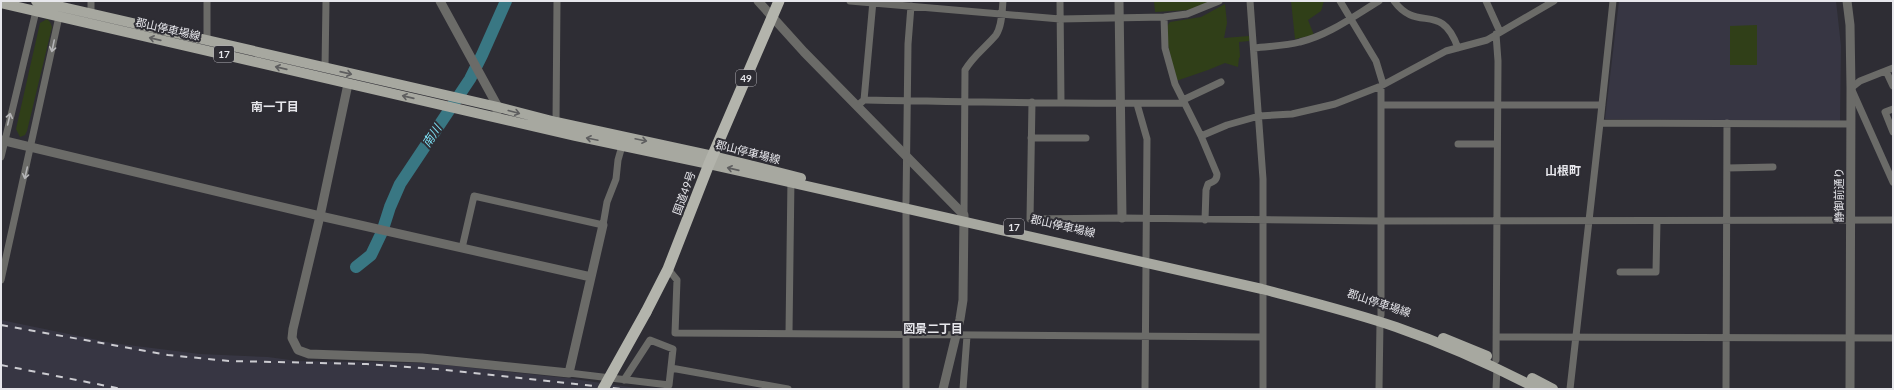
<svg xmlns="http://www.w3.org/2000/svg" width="1894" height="390" viewBox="0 0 1894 390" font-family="Lato,'Noto Sans JP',sans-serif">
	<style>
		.built { fill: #373643 }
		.green { fill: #303f18 }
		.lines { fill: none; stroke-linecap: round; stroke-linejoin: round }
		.river { stroke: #397783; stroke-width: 12 }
		.minor { stroke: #6b6b68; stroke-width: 7 }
		.tertiary { stroke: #6b6b68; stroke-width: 9 }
		.primary { stroke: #a7a8a0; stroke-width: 10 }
		.trunk { stroke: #b3b4ac; stroke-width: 11 }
		.rail { stroke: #cbcbd0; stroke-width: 2; stroke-dasharray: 7 7; stroke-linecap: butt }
		.trunk-bridge { stroke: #b3b4ac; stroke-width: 11 }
		.oneway { stroke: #5e5e5f }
		.oneway2 { stroke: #b5b5b7 }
		.labels { text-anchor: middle; stroke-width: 4; stroke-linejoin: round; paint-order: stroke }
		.shield { fill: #2e2d34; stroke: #b0afb5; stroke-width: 1 }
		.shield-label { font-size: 10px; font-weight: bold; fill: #e7e7ec }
		.street-label { font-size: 11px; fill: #e7e7ec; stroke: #2e2d34 }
		.neighbourhood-label { font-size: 12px; font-weight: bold; fill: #e7e7ec; stroke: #2e2d34 }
		.water-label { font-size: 12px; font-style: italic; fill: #7ddef2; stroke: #2e2d34 }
	</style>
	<rect width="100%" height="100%" fill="#2e2d34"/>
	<path class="built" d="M 1619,1 L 1836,1 L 1841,46 L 1840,121 L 1605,119 Z
		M 1,320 L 112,343 L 200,354 L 268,357 L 297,361 L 427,363 L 567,378 L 643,389 L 1,389 Z"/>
	<path class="green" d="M 1154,1 L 1213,1 L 1188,10 L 1155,12 Z
		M 1291,1 L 1324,1 L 1321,11 L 1308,20 L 1314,35 L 1295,39 Z
		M 1225,4 L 1227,23 L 1224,38 L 1249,36 L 1249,41 L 1239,42 L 1240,57 L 1239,58 L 1238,67 L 1225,63 L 1208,70 L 1176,81 L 1167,40 L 1167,26 L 1170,22 L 1201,17 Z
		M 47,19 L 50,22 L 52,27 L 27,131 L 25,135 L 20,137 L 16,129 L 40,23 Z
		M 1757,25 L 1757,65 L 1730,65 L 1730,26 Z"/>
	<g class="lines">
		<path class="river" d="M 356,267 L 371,255 L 382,232 L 390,207 L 400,184 L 470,79 L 482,55 L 506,1"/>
		<path class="minor" d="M 207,1 L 207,40
			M 850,1 L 1060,19 L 1164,17 L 1187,14 L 1219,1
			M 1060,1 L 1061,102
			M 1250,1 L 1263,179 L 1263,389
			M 1340,1 L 1376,61 L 1383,84
			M 1394,1 C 1418,34 1441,0 1458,48
			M 1486,1 L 1500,32
			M 91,15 L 91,1
			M 1164,17 L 1165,48 L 1175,84 L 1201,136 L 1217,174 C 1217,181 1213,182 1208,184 L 1206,190 L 1205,220
			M 1254,48 C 1269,46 1286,46 1300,42 C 1329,35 1354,16 1379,1
			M 325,68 L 326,1
			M 1893,68 L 1860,81 L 1851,88 L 1893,182
			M 1886,71 L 1893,86
			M 1381,86 L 1381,315
			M 864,100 L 873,1
			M 1183,100 L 1221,82
			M 1032,102 L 1030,219 L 1122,218 L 1380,221 L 1893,220
			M 1137,104 L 1147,139 L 1146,257
			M 1382,105 L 1602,105
			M 857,106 L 864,100 C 971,102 1077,104 1184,103
			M 1893,109 L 1885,112 L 1893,132
			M 556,122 L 557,1
			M 1600,123 L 1613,1
			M 1201,136 L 1227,125 L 1259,116 L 1292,114 L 1335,104 L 1381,86 L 1446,51 L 1487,40 L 1554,1
			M 1031,138 L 1086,138
			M 1458,144 L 1497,144
			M 1,157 L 37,7
			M 1727,168 L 1773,167
			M 906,202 L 908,44 L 911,6
			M 964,215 L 965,70 C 973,56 986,47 996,35 C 1002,26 1002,12 1003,1
			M 462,248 L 474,196 L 603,225 L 607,202 L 616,179 L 618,160 L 622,146
			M 668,269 L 677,280 L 675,333 L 1263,337
			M 1620,272 L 1656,272 L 1657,221
			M 1,280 L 60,12
			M 789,333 L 791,178
			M 1497,337 L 1893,338
			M 1496,360 L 1498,61 L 1496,34
			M 671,368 L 788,389
			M 569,373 L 669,385 L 673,349 L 650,340 L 624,380
			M 906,389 L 906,209
			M 963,389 L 967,336
			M 1145,389 L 1146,264
			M 1379,389 L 1380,322
			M 1496,389 L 1497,368
			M 1570,389 L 1600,123 L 1851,124
			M 1726,389 L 1727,123"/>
		<path class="tertiary" d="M 440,1 L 498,107 L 496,117
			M 758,1 L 804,52 L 964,215 L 963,300 L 960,319 L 943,389
			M 1119,1 L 1122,218
			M 1847,1 L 1850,25 L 1851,88 L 1850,389
			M 348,84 L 320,216 L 293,329 L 292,338 L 298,350 L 309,354 L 422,358 L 569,373 L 603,225
			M 1,140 L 320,216 L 591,277"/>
		<path class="primary" d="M 36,1 L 498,107 L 556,122 L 713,156 L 801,178
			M 1,3 L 575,136 L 709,164 L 1262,289 C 1307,301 1352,312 1396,327 C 1445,344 1492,365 1538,389
			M 1443,338 L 1487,356
			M 1532,378 L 1553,389"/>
		<path class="trunk" d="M 646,312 L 668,269 L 709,164 L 779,1"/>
		<path class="rail" d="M 1,325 L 168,355 L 229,361 L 367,364 L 437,369 L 621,389
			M 1,365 L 122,389"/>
		<path class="trunk-bridge" d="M 603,389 L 646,312"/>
	</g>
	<defs><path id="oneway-shaft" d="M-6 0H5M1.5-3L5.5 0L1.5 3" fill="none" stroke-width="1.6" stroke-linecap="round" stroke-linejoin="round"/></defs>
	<g class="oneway">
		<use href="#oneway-shaft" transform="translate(155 39) rotate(-167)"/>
		<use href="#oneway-shaft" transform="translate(281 68) rotate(-167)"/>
		<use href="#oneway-shaft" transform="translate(346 73) rotate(13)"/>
		<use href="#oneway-shaft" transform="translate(408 97) rotate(-167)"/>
		<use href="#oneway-shaft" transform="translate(514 112) rotate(15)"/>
		<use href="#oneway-shaft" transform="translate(592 139) rotate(-168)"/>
		<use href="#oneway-shaft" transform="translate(641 140) rotate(12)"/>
		<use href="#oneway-shaft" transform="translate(733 169) rotate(-167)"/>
	</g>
	<g class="oneway2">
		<use href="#oneway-shaft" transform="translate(53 46) rotate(102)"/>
		<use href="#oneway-shaft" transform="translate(9 119) rotate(-77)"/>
		<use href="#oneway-shaft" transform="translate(26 173) rotate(103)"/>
	</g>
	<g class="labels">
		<g class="shield">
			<rect x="214" y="46" width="20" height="16" rx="3"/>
			<rect x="736" y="70" width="20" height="16" rx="3"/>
			<rect x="1004" y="219" width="20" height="16" rx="3"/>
		</g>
		<g class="shield-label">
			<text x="224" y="58">17</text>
			<text x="746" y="82">49</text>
			<text x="1014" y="231">17</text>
		</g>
		<g class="street-label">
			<text transform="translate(168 29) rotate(13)" y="4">郡山停車場線</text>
			<text transform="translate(748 152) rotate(14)" y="4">郡山停車場線</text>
			<text transform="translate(684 193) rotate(-70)" y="4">国道49号</text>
			<text transform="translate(1839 195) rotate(-90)" y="4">静御前通り</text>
			<text transform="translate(1063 226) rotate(13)" y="4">郡山停車場線</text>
			<text transform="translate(1379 303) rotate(18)" y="4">郡山停車場線</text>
		</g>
		<g class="neighbourhood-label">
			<text x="275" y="111">南一丁目</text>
			<text x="1563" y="175">山根町</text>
			<text x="933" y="333">図景二丁目</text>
		</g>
		<g class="water-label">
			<text transform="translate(432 136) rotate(-57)" y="4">南川</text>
		</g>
	</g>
	<rect width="1894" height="390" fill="none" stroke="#e7e7ec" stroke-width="4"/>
</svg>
